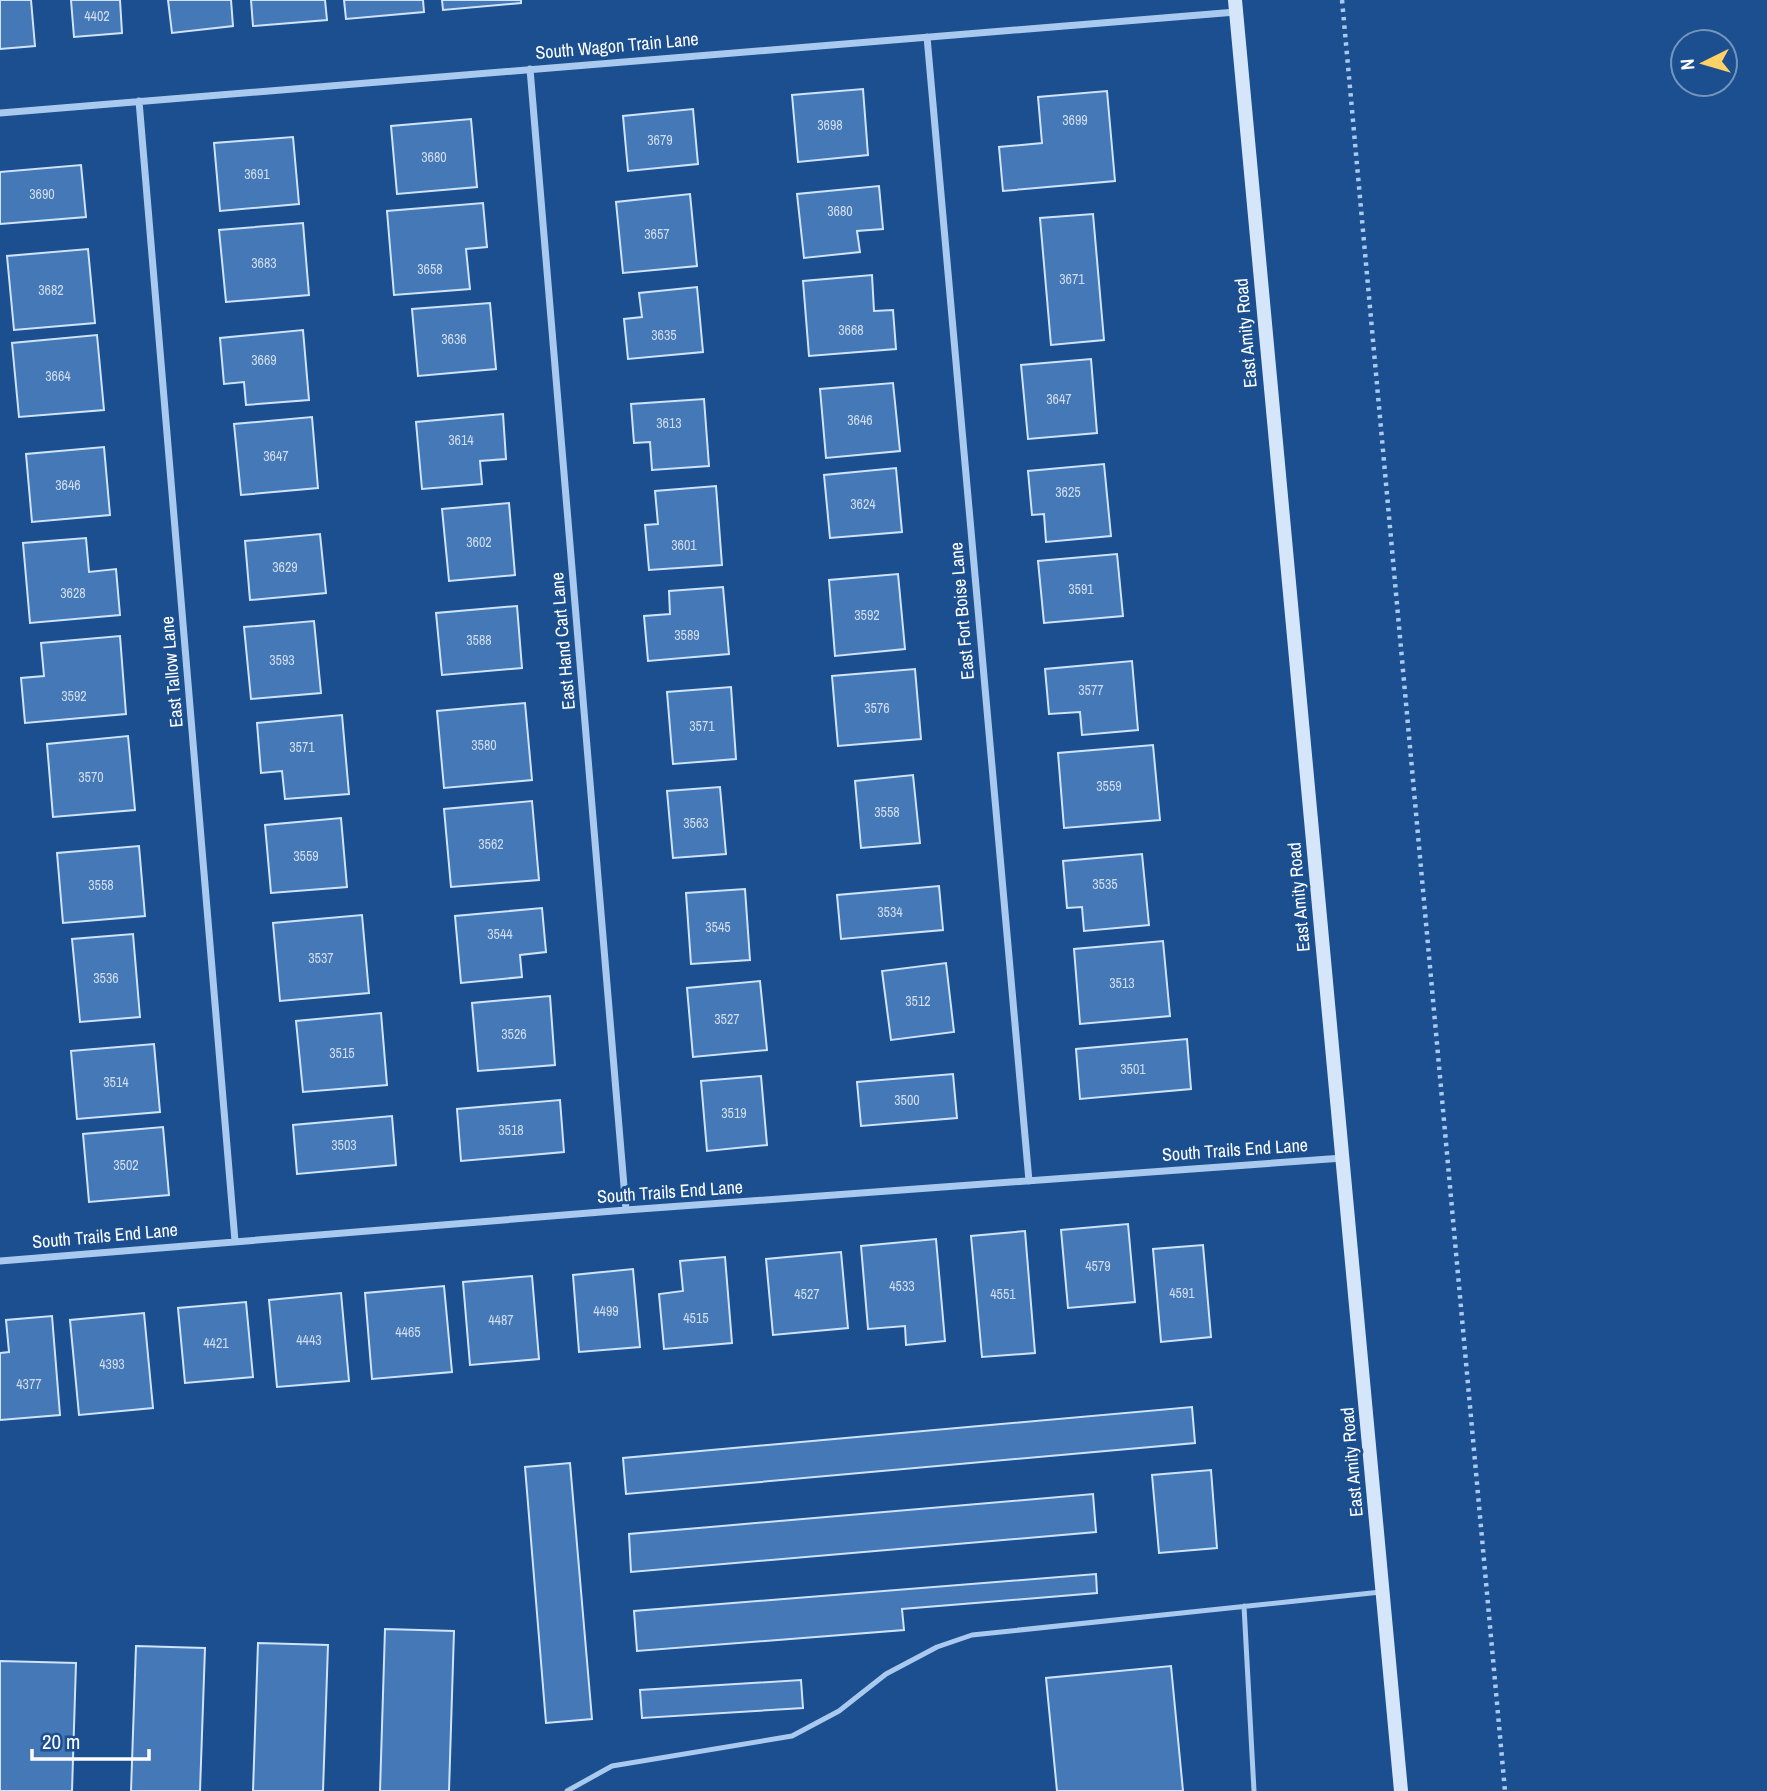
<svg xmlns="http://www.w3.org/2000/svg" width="1767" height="1791" viewBox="0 0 1767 1791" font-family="'Archivo Narrow',sans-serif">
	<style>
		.building { fill: #4478b7; stroke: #cfe3fa; stroke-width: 2 }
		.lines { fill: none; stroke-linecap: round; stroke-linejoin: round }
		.path { stroke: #a9c9ee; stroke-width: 4.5; stroke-dasharray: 3.5 5; stroke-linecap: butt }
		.lane { stroke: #a9c9ee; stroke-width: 5 }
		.street { stroke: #a9c9ee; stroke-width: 7 }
		.secondary { stroke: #d6e6fa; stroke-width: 14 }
		.labels { text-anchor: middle; stroke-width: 6; stroke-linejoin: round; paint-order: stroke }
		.number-label { font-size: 14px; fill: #d0dded }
		.street-label { font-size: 18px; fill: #fff; stroke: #1b4f8f }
	</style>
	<rect width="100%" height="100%" fill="#1b4f8f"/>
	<path class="building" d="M 0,0 L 31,0 L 35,46 L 0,49 Z
		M 71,0 L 120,0 L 122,33 L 74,37 Z
		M 168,0 L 231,0 L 233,26 L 172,33 Z
		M 251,0 L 325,0 L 327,20 L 253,26 Z
		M 344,0 L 423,0 L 424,12 L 346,19 Z
		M 442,0 L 521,0 L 521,3 L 443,10 Z
		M 863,89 L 868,155 L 798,162 L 792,95 Z
		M 1107,91 L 1115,181 L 1003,191 L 999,147 L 1042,143 L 1038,97 Z
		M 693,109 L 698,164 L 628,171 L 623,116 Z
		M 471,119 L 477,187 L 397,194 L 391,126 Z
		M 293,137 L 299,204 L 220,211 L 214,143 Z
		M 81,165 L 86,217 L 0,224 L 0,172 Z
		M 879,186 L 883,229 L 857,231 L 860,252 L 804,258 L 797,194 Z
		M 690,194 L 697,266 L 623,273 L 616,202 Z
		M 483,203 L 487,247 L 466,249 L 470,289 L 394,295 L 387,211 Z
		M 1093,214 L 1104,340 L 1051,345 L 1040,218 Z
		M 303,223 L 309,295 L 226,302 L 219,230 Z
		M 88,249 L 95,323 L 14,330 L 7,256 Z
		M 872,275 L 874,311 L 893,310 L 896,349 L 809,356 L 803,281 Z
		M 697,287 L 703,352 L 628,359 L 624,319 L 642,317 L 639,293 Z
		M 490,303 L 496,369 L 418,376 L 412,309 Z
		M 303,330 L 309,400 L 246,405 L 244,382 L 224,384 L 220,338 Z
		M 97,335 L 104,410 L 19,417 L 12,343 Z
		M 1091,359 L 1097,433 L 1028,439 L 1021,365 Z
		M 893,383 L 900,451 L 826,458 L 820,389 Z
		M 704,399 L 709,466 L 652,470 L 650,442 L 634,443 L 631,404 Z
		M 503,414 L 506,459 L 480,461 L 482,484 L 422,489 L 416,422 Z
		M 312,417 L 318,488 L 241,495 L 234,424 Z
		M 104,447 L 110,515 L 32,522 L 26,454 Z
		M 1104,464 L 1111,536 L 1046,542 L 1044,514 L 1032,515 L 1028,471 Z
		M 896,468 L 902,532 L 830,538 L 824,475 Z
		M 716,486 L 722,565 L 649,570 L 645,525 L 658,524 L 655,491 Z
		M 509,503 L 515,575 L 449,581 L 442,509 Z
		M 320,534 L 326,593 L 250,600 L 245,541 Z
		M 86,538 L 89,572 L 116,569 L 120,615 L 30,623 L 23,543 Z
		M 1117,554 L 1123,616 L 1044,623 L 1038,561 Z
		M 898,574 L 905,649 L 835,656 L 829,580 Z
		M 723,587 L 729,654 L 648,661 L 644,616 L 670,614 L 669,591 Z
		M 517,606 L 522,668 L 442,675 L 436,613 Z
		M 314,621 L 321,693 L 251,699 L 244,627 Z
		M 120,636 L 126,714 L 25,723 L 21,678 L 44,676 L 41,643 Z
		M 1132,661 L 1138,730 L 1082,735 L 1080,712 L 1049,714 L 1045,669 Z
		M 915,669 L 921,739 L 838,746 L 832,676 Z
		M 731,687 L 736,759 L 673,764 L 667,692 Z
		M 525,703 L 532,780 L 444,788 L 437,711 Z
		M 342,715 L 349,794 L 285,799 L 282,771 L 261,773 L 257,723 Z
		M 128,736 L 135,810 L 53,817 L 47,744 Z
		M 1153,745 L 1160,820 L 1064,828 L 1058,753 Z
		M 913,775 L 920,843 L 861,848 L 855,781 Z
		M 720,787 L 726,854 L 673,858 L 667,791 Z
		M 532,801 L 539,880 L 451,887 L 444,809 Z
		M 341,818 L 347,887 L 271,893 L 265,825 Z
		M 139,846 L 145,916 L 63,923 L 57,853 Z
		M 1142,854 L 1149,925 L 1084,931 L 1082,907 L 1067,908 L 1063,861 Z
		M 939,886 L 943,930 L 841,939 L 837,895 Z
		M 745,889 L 750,960 L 691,964 L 686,893 Z
		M 542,908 L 546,952 L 520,955 L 522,977 L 461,983 L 455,916 Z
		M 362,915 L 369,993 L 280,1001 L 273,923 Z
		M 133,934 L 140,1017 L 80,1022 L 72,939 Z
		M 1163,941 L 1170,1016 L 1080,1024 L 1074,949 Z
		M 946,963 L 954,1032 L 891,1040 L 882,971 Z
		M 760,981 L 767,1050 L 693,1057 L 687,988 Z
		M 550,996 L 555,1065 L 478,1071 L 472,1003 Z
		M 381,1013 L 387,1085 L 303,1092 L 296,1021 Z
		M 1187,1039 L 1191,1089 L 1080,1099 L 1076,1049 Z
		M 154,1044 L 160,1112 L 77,1119 L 71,1051 Z
		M 953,1074 L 957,1118 L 861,1126 L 857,1082 Z
		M 761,1076 L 767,1145 L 707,1151 L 701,1081 Z
		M 560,1100 L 564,1152 L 461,1161 L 457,1109 Z
		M 392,1116 L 396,1165 L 297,1174 L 293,1125 Z
		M 163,1127 L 169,1195 L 89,1202 L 83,1134 Z
		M 1128,1224 L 1135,1302 L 1068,1308 L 1061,1230 Z
		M 1025,1231 L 1035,1353 L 982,1357 L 971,1236 Z
		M 936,1239 L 945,1341 L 906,1345 L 905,1326 L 868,1329 L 861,1246 Z
		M 1203,1245 L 1211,1337 L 1161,1342 L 1153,1249 Z
		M 841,1252 L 848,1328 L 773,1335 L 766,1259 Z
		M 725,1257 L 732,1343 L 664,1349 L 659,1294 L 683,1291 L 680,1261 Z
		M 633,1269 L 640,1347 L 579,1352 L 573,1275 Z
		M 532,1276 L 539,1359 L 470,1365 L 463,1282 Z
		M 444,1286 L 452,1372 L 372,1379 L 365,1293 Z
		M 341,1293 L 349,1381 L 277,1387 L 269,1300 Z
		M 246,1302 L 253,1377 L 185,1383 L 178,1308 Z
		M 144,1313 L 153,1408 L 79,1415 L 70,1320 Z
		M 52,1316 L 60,1415 L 0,1420 L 0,1353 L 9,1352 L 6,1320 Z
		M 1192,1407 L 1195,1443 L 626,1494 L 623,1458 Z
		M 570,1463 L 592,1719 L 546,1723 L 525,1467 Z
		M 1211,1470 L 1217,1548 L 1159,1553 L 1152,1475 Z
		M 1093,1494 L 1096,1532 L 631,1572 L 629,1534 Z
		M 1096,1574 L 1097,1593 L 902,1609 L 904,1630 L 637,1651 L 634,1611 Z
		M 385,1629 L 454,1631 L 449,1791 L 380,1791 Z
		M 258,1643 L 328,1645 L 323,1791 L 253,1791 Z
		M 136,1646 L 205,1648 L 200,1791 L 131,1791 Z
		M 0,1661 L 76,1663 L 72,1791 L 0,1791 Z
		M 1171,1666 L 1183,1791 L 1057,1791 L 1046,1678 Z
		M 801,1680 L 803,1708 L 642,1718 L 640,1690 Z"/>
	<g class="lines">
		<path class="path" d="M 1342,0 L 1505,1791"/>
		<path class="lane" d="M 1244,1606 L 1254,1791
			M 567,1791 L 612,1766 L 792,1736 L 839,1711 L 886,1674 L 937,1647 L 972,1635 L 1381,1592"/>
		<path class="street" d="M 927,37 L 1029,1181
			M 530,69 L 626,1210
			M 139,101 L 235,1241
			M 0,113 L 1236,12
			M 0,1261 L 626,1210 L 1343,1158"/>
		<path class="secondary" d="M 1235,0 L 1401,1791"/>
	</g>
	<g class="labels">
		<g class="number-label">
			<text x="97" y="21">4402</text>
			<text x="1075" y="125">3699</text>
			<text x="830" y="130">3698</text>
			<text x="660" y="145">3679</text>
			<text x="434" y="162">3680</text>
			<text x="257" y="179">3691</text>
			<text x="42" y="199">3690</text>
			<text x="840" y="216">3680</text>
			<text x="657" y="239">3657</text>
			<text x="264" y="268">3683</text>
			<text x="430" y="274">3658</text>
			<text x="1072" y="284">3671</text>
			<text x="51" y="295">3682</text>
			<text x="851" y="335">3668</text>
			<text x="664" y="340">3635</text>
			<text x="454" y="344">3636</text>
			<text x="264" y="365">3669</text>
			<text x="58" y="381">3664</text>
			<text x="1059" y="404">3647</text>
			<text x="860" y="425">3646</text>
			<text x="669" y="428">3613</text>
			<text x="461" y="445">3614</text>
			<text x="276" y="461">3647</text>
			<text x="68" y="490">3646</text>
			<text x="1068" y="497">3625</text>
			<text x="863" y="509">3624</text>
			<text x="479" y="547">3602</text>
			<text x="684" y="550">3601</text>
			<text x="285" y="572">3629</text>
			<text x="1081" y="594">3591</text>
			<text x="73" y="598">3628</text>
			<text x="867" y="620">3592</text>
			<text x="687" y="640">3589</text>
			<text x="479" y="645">3588</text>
			<text x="282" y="665">3593</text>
			<text x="1091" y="695">3577</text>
			<text x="74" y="701">3592</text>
			<text x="877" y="713">3576</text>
			<text x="702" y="731">3571</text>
			<text x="484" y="750">3580</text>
			<text x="302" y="752">3571</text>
			<text x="91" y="782">3570</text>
			<text x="1109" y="791">3559</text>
			<text x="887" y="817">3558</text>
			<text x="696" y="828">3563</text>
			<text x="491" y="849">3562</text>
			<text x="306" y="861">3559</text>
			<text x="1105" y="889">3535</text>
			<text x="101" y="890">3558</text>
			<text x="890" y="917">3534</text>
			<text x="718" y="932">3545</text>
			<text x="500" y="939">3544</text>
			<text x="321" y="963">3537</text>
			<text x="106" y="983">3536</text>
			<text x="1122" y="988">3513</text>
			<text x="918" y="1006">3512</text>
			<text x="727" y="1024">3527</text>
			<text x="514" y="1039">3526</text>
			<text x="342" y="1058">3515</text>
			<text x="1133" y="1074">3501</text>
			<text x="116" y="1087">3514</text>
			<text x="907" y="1105">3500</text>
			<text x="734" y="1118">3519</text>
			<text x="511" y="1135">3518</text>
			<text x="344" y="1150">3503</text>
			<text x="126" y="1170">3502</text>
			<text x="1098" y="1271">4579</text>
			<text x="902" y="1291">4533</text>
			<text x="1182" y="1298">4591</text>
			<text x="807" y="1299">4527</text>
			<text x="1003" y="1299">4551</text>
			<text x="606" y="1316">4499</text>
			<text x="696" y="1323">4515</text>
			<text x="501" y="1325">4487</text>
			<text x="408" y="1337">4465</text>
			<text x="309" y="1345">4443</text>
			<text x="216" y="1348">4421</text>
			<text x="112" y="1369">4393</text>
			<text x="29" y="1389">4377</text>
		</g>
		<g class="street-label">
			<text transform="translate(617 46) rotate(-5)" y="6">South Wagon Train Lane</text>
			<text transform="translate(1246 333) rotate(-95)" y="6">East Amity Road</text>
			<text transform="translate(962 611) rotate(-95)" y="6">East Fort Boise Lane</text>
			<text transform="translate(563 641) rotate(-95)" y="6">East Hand Cart Lane</text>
			<text transform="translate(172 672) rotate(-95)" y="6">East Tallow Lane</text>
			<text transform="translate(1299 897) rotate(-95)" y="6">East Amity Road</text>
			<text transform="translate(1235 1150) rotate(-4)" y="6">South Trails End Lane</text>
			<text transform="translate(670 1192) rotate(-4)" y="6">South Trails End Lane</text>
			<text transform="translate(105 1236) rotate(-5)" y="6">South Trails End Lane</text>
			<text transform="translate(1352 1462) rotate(-95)" y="6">East Amity Road</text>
		</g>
	</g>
	<g transform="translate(1704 63) rotate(265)"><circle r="33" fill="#1b4f8f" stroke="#7695bc" stroke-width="2"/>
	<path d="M0-5L12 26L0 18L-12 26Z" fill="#ffd166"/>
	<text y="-10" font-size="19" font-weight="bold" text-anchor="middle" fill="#ffffff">N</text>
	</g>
	<path d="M32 1749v10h117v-10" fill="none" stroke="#ffffff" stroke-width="3.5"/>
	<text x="42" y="1749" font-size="21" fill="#ffffff" stroke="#1b4f8f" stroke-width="5" paint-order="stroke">20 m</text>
</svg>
